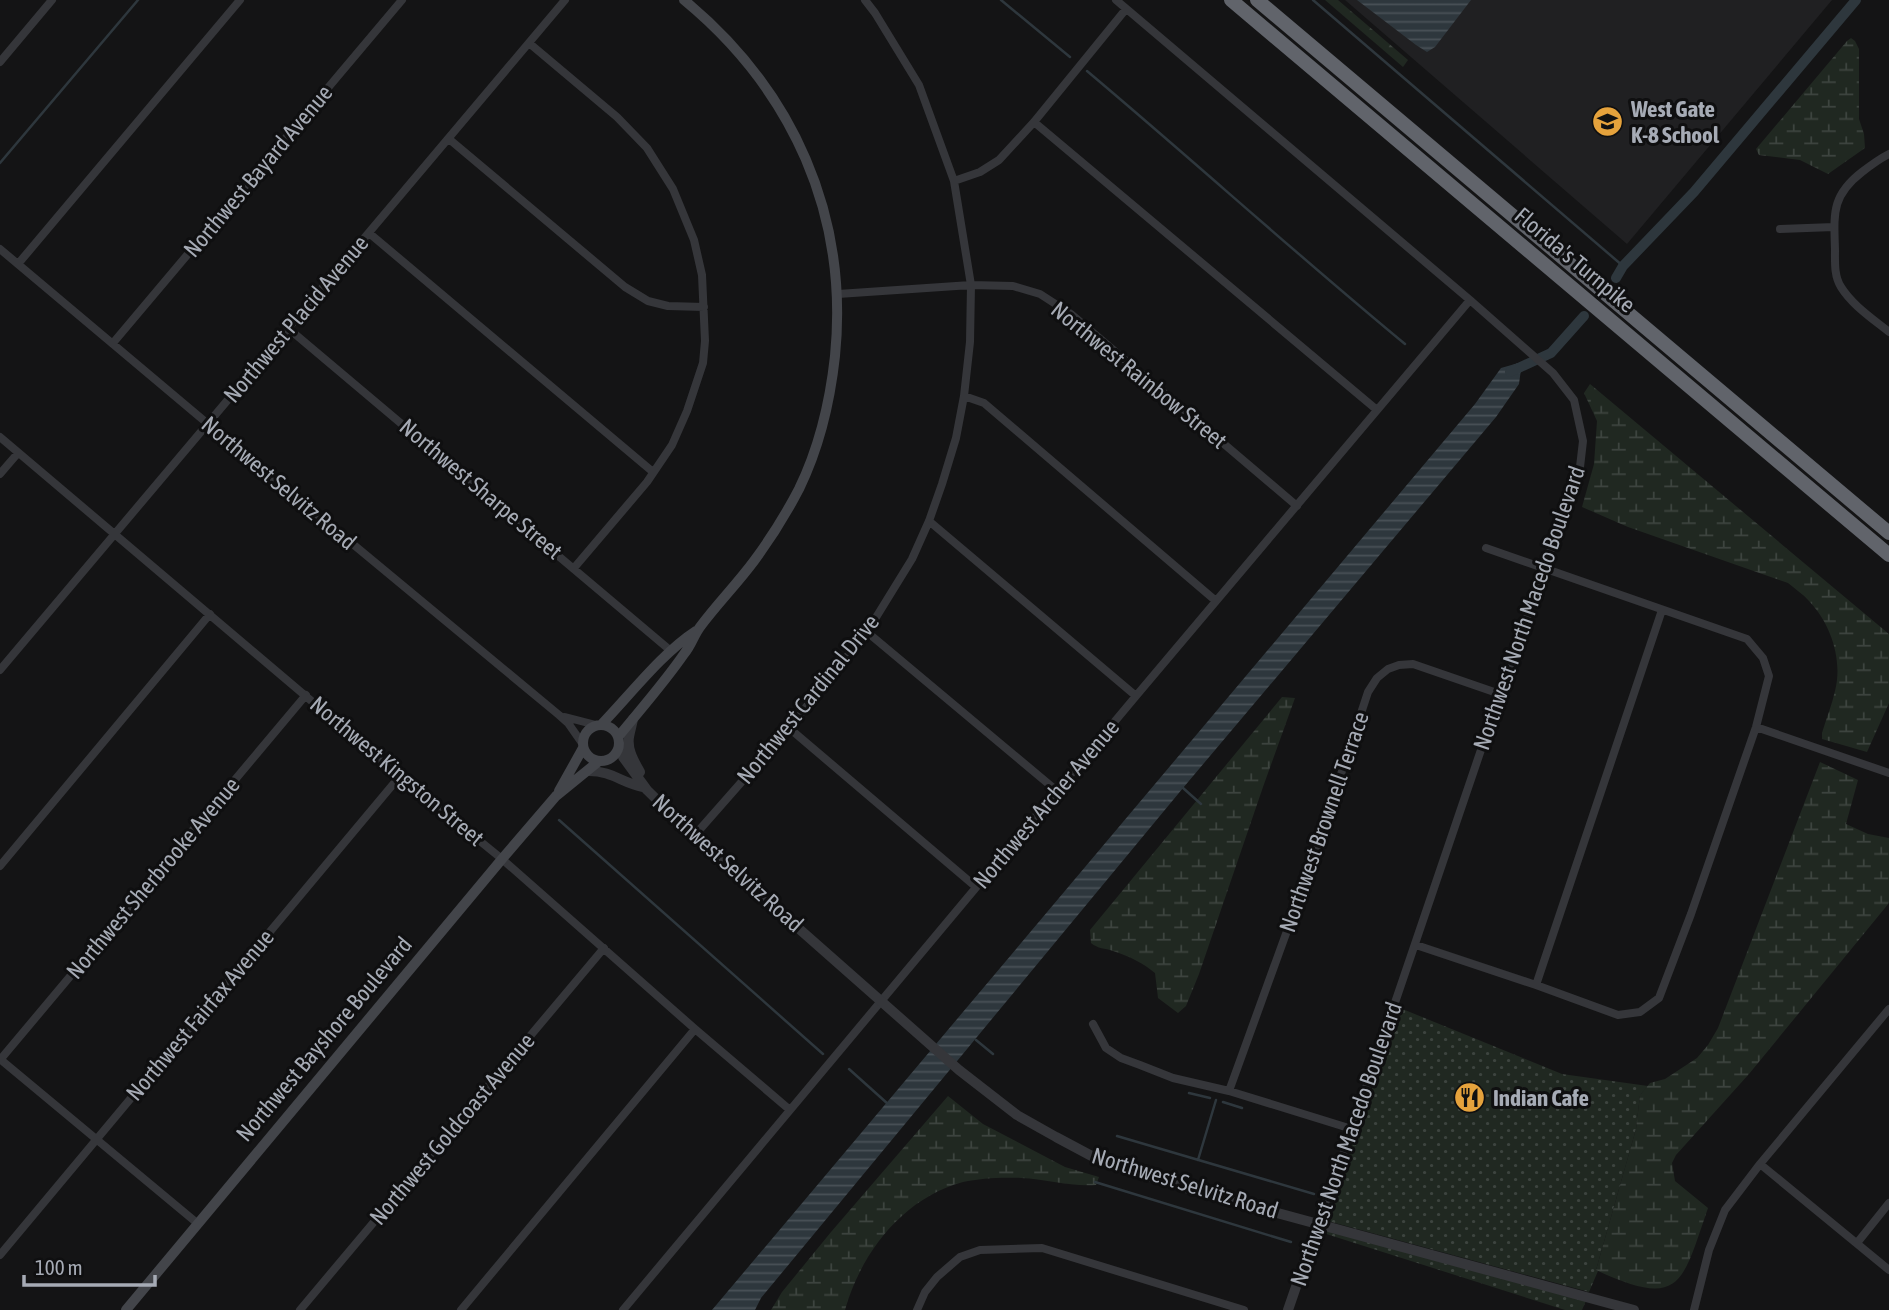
<svg xmlns="http://www.w3.org/2000/svg" width="1889" height="1310" viewBox="0 0 1889 1310" font-family="'Asap Condensed',sans-serif">
	<style>
		.built { fill: #202022 }
		.green { fill: url(#green-dots) }
		.forest { fill: url(#forest-firs) }
		.wetland { fill: url(#wetland-marsh) }
		.water { fill: url(#water-rules) }
		.lines { fill: none; stroke-linecap: round; stroke-linejoin: round }
		.stream { stroke: #2e373d; stroke-width: 2.5 }
		.canal { stroke: #2e373d; stroke-width: 10 }
		.minor { stroke: #35363a; stroke-width: 8 }
		.tertiary { stroke: #35363a; stroke-width: 10 }
		.secondary { stroke: #43454a; stroke-width: 10 }
		.motorway { stroke: #61646b; stroke-width: 14 }
		.labels { text-anchor: middle; stroke-width: 6; stroke-linejoin: round; paint-order: stroke }
		.poi-label { font-size: 23px; font-weight: bold; fill: #a6abb5; stroke: #0f0f10; text-anchor: start }
		.street-label { font-size: 23px; fill: #a6abb5; stroke: #0f0f10 }
	</style>
	<defs>
		<pattern id="green-dots" width="8" height="8" patternUnits="userSpaceOnUse" patternTransform="scale(1.75)"><rect width="8" height="8" fill="#202821"/><path d="M2 2h.1M6 6h.1" fill="none" stroke="#3d443f" stroke-width="1.8" stroke-linecap="round"/></pattern>
		<pattern id="forest-firs" width="22" height="20" patternUnits="userSpaceOnUse" patternTransform="scale(1.75)"><rect width="22" height="20" fill="#202821"/><path d="M5 1l3.5 6h-7zM16 11l3.5 6h-7z" fill="#3d443f"/></pattern>
		<pattern id="wetland-marsh" width="20" height="14" patternUnits="userSpaceOnUse" patternTransform="scale(1.75)"><rect width="20" height="14" fill="#202821"/><path d="M1 5h8M5 5V1M11 12h8M15 12V8" fill="none" stroke="#3d443f"/></pattern>
		<pattern id="water-rules" width="6" height="5" patternUnits="userSpaceOnUse" patternTransform="scale(1.75)"><rect width="6" height="5" fill="#2e373d"/><path d="M0 2.5h6" fill="none" stroke="#495157"/></pattern>
	</defs>
	<rect width="100%" height="100%" fill="#141415"/>
	<path class="built" d="M 1345,0 L 1832,0 L 1627,244 Z"/>
	<path class="green" d="M 1400,1008 L 1562,1074 L 1648,1086 L 1640,1095 L 1636,1129 L 1596,1270 L 1598,1271 L 1589,1292 L 1324,1220 L 1356,1134 Z
		M 1321,1229 L 1586,1301 L 1582,1310 L 1565,1310 L 1320,1232 Z"/>
	<path class="forest" d="M 1325,0 L 1338,0 L 1408,60 L 1403,67 Z"/>
	<path class="wetland" d="M 1851,38 L 1855,41 L 1859,49 L 1859,119 L 1864,134 L 1865,148 L 1828,174 L 1800,160 L 1759,155 L 1756,149 L 1847,41 Z
		M 1590,384 L 1889,634 L 1889,703 L 1867,752 L 1822,739 L 1822,733 C 1826,719 1832,705 1835,691 C 1843,660 1831,624 1809,601 C 1803,594 1795,589 1788,583 L 1628,527 L 1582,507 L 1594,464 L 1597,421 L 1584,393 Z
		M 1282,697 L 1295,698 L 1263,787 L 1199,974 L 1186,1006 L 1178,1013 L 1158,998 L 1155,973 C 1143,963 1129,956 1113,951 C 1105,948 1098,949 1091,943 L 1090,930 Z
		M 1820,762 L 1858,780 L 1846,824 L 1868,834 L 1889,838 L 1889,903 L 1749,1074 L 1676,1155 L 1672,1163 L 1675,1181 L 1708,1208 C 1682,1283 1682,1310 1596,1270 L 1636,1129 L 1640,1095 L 1650,1083 L 1665,1079 L 1697,1058 L 1708,1045 L 1718,1028 Z
		M 948,1096 L 983,1124 L 1065,1167 L 1099,1177 L 1096,1185 C 1071,1187 1046,1179 1021,1178 C 1003,1177 980,1178 963,1182 C 903,1198 861,1253 845,1310 L 771,1310 L 782,1292 L 831,1232 Z"/>
	<path class="water" d="M 1357,0 L 1471,0 L 1435,47 L 1427,52 L 1416,45 Z
		M 1522,362 L 1519,384 L 1496,417 L 1183,788 L 761,1298 L 755,1310 L 712,1310 L 1475,404 L 1501,368 Z"/>
	<g class="lines">
		<path class="stream" d="M 1001,0 L 1070,57
			M 1313,0 L 1623,266
			M 1087,71 C 1194,161 1297,255 1405,344
			M 0,163 L 138,0
			M 1183,788 L 1201,804
			M 559,820 L 823,1054
			M 976,1040 L 993,1054
			M 849,1069 L 888,1104
			M 1189,1093 L 1210,1098
			M 1223,1102 L 1242,1108
			M 1117,1136 L 1314,1194
			M 1198,1160 L 1216,1100
			M 1095,1182 L 1291,1242"/>
		<path class="canal" d="M 1616,278 L 1623,266 L 1694,192 L 1856,0
			M 1510,372 L 1551,353 L 1584,316"/>
		<path class="minor" d="M 1116,0 L 1470,300 L 1553,373 L 1574,400 L 1583,441 L 1580,467 L 1500,694 L 1352,1129 L 1318,1223
			M 529,43 L 617,117 L 647,148 L 673,189 L 694,240 L 702,275 L 705,341 L 703,363 L 687,411 L 672,445 L 647,482 L 574,568
			M 0,62 L 52,0
			M 1034,122 L 1377,410
			M 449,139 L 625,287 L 648,301 L 668,306 L 704,307
			M 1889,154 C 1879,159 1871,165 1862,172 C 1831,196 1834,214 1835,250 C 1835,262 1834,276 1841,287 C 1852,305 1873,319 1889,332
			M 954,181 L 980,172 L 999,160 L 1034,122 L 1126,9
			M 1780,229 L 1834,227
			M 369,233 L 653,472
			M 0,249 L 208,424 L 559,715 L 568,723 L 582,743
			M 18,264 L 240,0
			M 838,294 L 971,285 L 1013,286 L 1040,294 L 1071,314 L 1297,506
			M 289,329 L 671,651
			M 113,343 L 402,0
			M 964,396 L 984,403 L 1216,601
			M 0,437 L 400,776 L 502,859 L 695,1029 L 790,1110
			M 0,474 L 18,453
			M 929,521 L 1136,696
			M 867,632 L 1057,791
			M 0,670 L 565,0
			M 565,717 L 596,725
			M 1756,727 L 1889,773
			M 789,728 L 976,887
			M 694,836 L 789,728 L 867,632 L 912,559 L 929,521 L 942,484 L 956,438 L 964,396 L 970,342 L 971,285 L 954,181 L 919,85 L 875,13 L 865,0
			M 0,866 L 210,614
			M 1416,945 L 1536,985 L 1618,1015 L 1640,1012 L 1659,998 L 1691,914 L 1756,727 L 1769,676 L 1763,658 L 1747,639 L 1486,548
			M 1536,985 L 1662,610
			M 1093,1024 L 1106,1048 L 1121,1058 L 1140,1065 L 1173,1078 L 1229,1091 L 1352,1129
			M 0,1059 L 197,1223
			M 0,1060 L 306,695
			M 1229,1091 L 1312,862 L 1368,692 L 1377,678 L 1388,669 L 1399,665 L 1413,664 L 1500,694
			M 1760,1164 L 1889,1270
			M 1857,1243 L 1889,1203
			M 0,1255 L 400,776
			M 300,1310 L 604,948
			M 461,1310 L 695,1029
			M 623,1310 L 1136,696 L 1470,300
			M 917,1310 L 925,1292 L 937,1277 L 960,1257 L 980,1250 L 1042,1248 L 1244,1310
			M 1694,1310 L 1709,1250 L 1725,1210 L 1760,1164 L 1889,1009"/>
		<path class="tertiary" d="M 633,719 C 632,725 630,731 629,737 C 627,750 634,761 640,772
			M 619,745 L 623,757 L 647,790 L 694,836 L 959,1070 L 1017,1115 L 1056,1137 L 1101,1161 L 1189,1189 L 1634,1310
			M 589,771 C 612,771 622,783 643,787
			M 1288,1310 L 1318,1223"/>
		<path class="secondary" d="M583 743a18 18 0 1 1 36 0a18 18 0 1 1-36 0Z
			M 601,725 C 630,695 662,653 696,631
			M 618,737 C 640,710 664,683 684,654 C 691,646 694,635 700,627 C 717,604 737,584 754,561 C 771,538 786,514 799,489 C 819,448 830,402 835,356 C 849,215 793,90 684,0
			M 559,791 L 583,748
			M 126,1310 L 502,859 L 556,796 L 599,761"/>
		<path class="motorway" d="M 1231,0 L 1889,555
			M 1257,0 L 1889,533"/>
	</g>
	<defs>
		<symbol id="school-disc" viewBox="-11 -11 22 22"><circle r="9.5" fill="#e5a23c" stroke="#0f0f10"/><path d="M0-5L7-2L0 1L-7-2ZM-4 1L0 2.5L4 1V4Q0 6-4 4Z" fill="#111"/></symbol>
		<symbol id="restaurant-disc" viewBox="-11 -11 22 22"><circle r="9.5" fill="#e5a23c" stroke="#0f0f10"/><path d="M-5-6h1v4h1v-4h1v4h1v-4h1v5L-1.5 .5V6h-2V.5L-5-1ZM5-6V6H3V1.5H1.5Q1.5-4 5-6Z" fill="#111"/></symbol>
	</defs>
	<g fill-rule="evenodd">
		<use href="#school-disc" x="1590" y="104" width="35" height="35"/>
		<use href="#restaurant-disc" x="1452" y="1080" width="35" height="35"/>
	</g>
	<g class="labels">
		<g class="poi-label">
			<text x="1631" y="117">West Gate<tspan x="1631" dy="26">K-8 School</tspan></text>
			<text x="1493" y="1106">Indian Cafe</text>
		</g>
		<g class="street-label">
			<text transform="translate(258 171) rotate(-50)" y="8">Northwest Bayard Avenue</text>
			<text transform="translate(1575 260) rotate(40)" y="8">Florida's Turnpike</text>
			<text transform="translate(296 319) rotate(-50)" y="8">Northwest Placid Avenue</text>
			<text transform="translate(1139 375) rotate(39)" y="8">Northwest Rainbow Street</text>
			<text transform="translate(279 483) rotate(40)" y="8">Northwest Selvitz Road</text>
			<text transform="translate(481 489) rotate(40)" y="8">Northwest Sharpe Street</text>
			<text transform="translate(1529 608) rotate(-71)" y="8">Northwest North Macedo Boulevard</text>
			<text transform="translate(808 699) rotate(-51)" y="8">Northwest Cardinal Drive</text>
			<text transform="translate(397 771) rotate(40)" y="8">Northwest Kingston Street</text>
			<text transform="translate(1046 804) rotate(-50)" y="8">Northwest Archer Avenue</text>
			<text transform="translate(1324 822) rotate(-71)" y="8">Northwest Brownell Terrace</text>
			<text transform="translate(728 863) rotate(42)" y="8">Northwest Selvitz Road</text>
			<text transform="translate(153 878) rotate(-50)" y="8">Northwest Sherbrooke Avenue</text>
			<text transform="translate(200 1015) rotate(-50)" y="8">Northwest Fairfax Avenue</text>
			<text transform="translate(324 1039) rotate(-50)" y="8">Northwest Bayshore Boulevard</text>
			<text transform="translate(452 1129) rotate(-50)" y="8">Northwest Goldcoast Avenue</text>
			<text transform="translate(1346 1144) rotate(-71)" y="8">Northwest North Macedo Boulevard</text>
			<text transform="translate(1185 1183) rotate(17)" y="8">Northwest Selvitz Road</text>
		</g>
	</g>
	<path d="M24 1275v10h131v-10" fill="none" stroke="#a6abb5" stroke-width="3.5"/>
	<text x="35" y="1275" font-size="21" fill="#a6abb5" stroke="#0f0f10" stroke-width="5" paint-order="stroke">100 m</text>
</svg>
